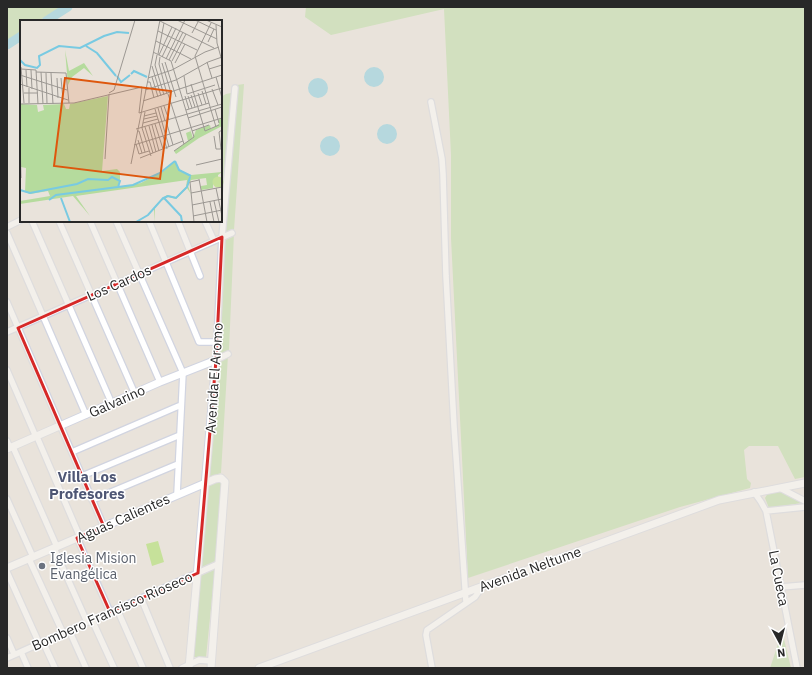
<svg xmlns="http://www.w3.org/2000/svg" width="812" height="675" viewBox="0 0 812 675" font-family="'IBM Plex Sans',sans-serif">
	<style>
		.green { fill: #b5db9d }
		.pitch { fill: #c6e19a }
		.water { fill: #78cae2 }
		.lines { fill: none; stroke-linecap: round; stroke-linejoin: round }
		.river { stroke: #78cae2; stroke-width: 9 }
		.minor-casing { stroke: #d1d4e0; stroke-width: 8 }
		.tertiary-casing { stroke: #d1d4e0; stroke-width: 9 }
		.minor { stroke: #fff; stroke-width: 5.5 }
		.tertiary { stroke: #fff; stroke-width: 7 }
		.marked { fill: none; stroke: #d62828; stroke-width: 3; stroke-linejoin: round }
		.worship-dot { fill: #6b7280; stroke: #fff; stroke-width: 1.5 }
		.labels { text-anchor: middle; stroke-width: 3; stroke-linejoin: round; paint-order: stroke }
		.street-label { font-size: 14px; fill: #282828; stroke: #fff }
		.worship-label { font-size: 14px; fill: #5b616d; stroke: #fff; text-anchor: start }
		.neighbourhood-label { font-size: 15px; font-weight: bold; fill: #4e5674; stroke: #fff }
		.inset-river { fill: none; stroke: #78cae2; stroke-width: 2 }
		.inset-road { fill: none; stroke: #9c9893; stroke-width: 1 }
		.view { fill: #de570d; fill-opacity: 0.15; stroke: #de570d; stroke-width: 2 }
		.inset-edge { fill: none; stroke: #282828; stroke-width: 2 }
	</style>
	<rect width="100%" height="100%" fill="#e9e3db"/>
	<path class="green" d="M 7,7 L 62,7 L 38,21 L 21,21 L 21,32 L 7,42 Z
		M 306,7 L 805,7 L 805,477 L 795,479 L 778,446 L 749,446 L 744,450 L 747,479 L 751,483 L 750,488 L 680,507 L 468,578 L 451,238 L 451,155 L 444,9 L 331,35 L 305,17 Z
		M 244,84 L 234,230 L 225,234 L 237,85 Z
		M 231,93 L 224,181 L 221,182 L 221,97 L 226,94 Z
		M 234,233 L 229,350 L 219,355 L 225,238 Z
		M 228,355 L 221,473 L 209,477 L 218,361 Z
		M 222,479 L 218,564 L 198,573 L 205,483 Z
		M 780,491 L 802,503 L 769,508 L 765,498 L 768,493 Z
		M 215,569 L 206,657 L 193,657 L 201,574 Z
		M 781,627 L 791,668 L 770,668 L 779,641 Z"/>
	<path class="pitch" d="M 158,541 L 164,562 L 152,566 L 146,544 Z"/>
	<path class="water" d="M364 77a10 10 0 1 1 20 0a10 10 0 1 1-20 0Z
		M308 88a10 10 0 1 1 20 0a10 10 0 1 1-20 0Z
		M377 134a10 10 0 1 1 20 0a10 10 0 1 1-20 0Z
		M320 146a10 10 0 1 1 20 0a10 10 0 1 1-20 0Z"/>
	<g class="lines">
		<path class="river" d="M 46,21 L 68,7
			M 7,45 L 21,36"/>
		<defs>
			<path id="minor" d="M 431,102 L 442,159 L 443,174 L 446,276 L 454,426 L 466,602
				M 32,221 L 112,404
				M 59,221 L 135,394
				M 90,221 L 160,382
				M 116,221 L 183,373 L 177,494
				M 149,221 L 199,342 L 217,342
				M 178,221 L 200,276
				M 205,221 L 214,241
				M 7,227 L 21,220
				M 7,233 L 86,415
				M 7,302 L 104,527
				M 7,332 L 232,233
				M 228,354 L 216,360 L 222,237 L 235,88
				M 7,370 L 36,437
				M 37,437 L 80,537
				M 7,441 L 10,448
				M 13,447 L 57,547
				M 72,452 L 181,405
				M 82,476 L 180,435
				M 780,488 L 805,501
				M 754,492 L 761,502 L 766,511 L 797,668
				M 7,499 L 33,557
				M 92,500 L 178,464
				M 766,511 L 805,507
				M 77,538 L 110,612
				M 54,548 L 87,622
				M 29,559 L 63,633
				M 7,572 L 39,643
				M 781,587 L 805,585
				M 141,598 L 170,668
				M 117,609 L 143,668
				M 92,620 L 114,668
				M 69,630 L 86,668
				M 7,638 L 14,654
				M 43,642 L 55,668
				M 21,652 L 28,668
				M 7,658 L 218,564
				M 182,668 L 199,660 L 211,661
				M 432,668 L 426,635 L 427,630 L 475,597 L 482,587"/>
			<path id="tertiary" d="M 7,449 L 160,382 L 216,360 L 189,668
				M 7,568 L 215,479 L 221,478 L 225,482 L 211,668
				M 259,668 L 719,500 L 805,483"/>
		</defs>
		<use href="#minor" class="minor-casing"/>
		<use href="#tertiary" class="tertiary-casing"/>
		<use href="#minor" class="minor"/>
		<use href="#tertiary" class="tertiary"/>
	</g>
	<path d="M0 0H812V675H0ZM 222,237 L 216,360 L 198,573 L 110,612 L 77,538 L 104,527 L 18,328 Z" fill="#e9e3db" fill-opacity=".55" fill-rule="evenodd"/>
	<path class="marked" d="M 222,237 L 216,360 L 198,573 L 110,612 L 77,538 L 104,527 L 18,328 Z"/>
	<circle class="worship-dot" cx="42" cy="566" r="4"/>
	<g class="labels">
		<g class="street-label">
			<text transform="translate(119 283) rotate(-24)" y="5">Los Cardos</text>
			<text transform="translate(214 378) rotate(-86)" y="5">Avenida El Aromo</text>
			<text transform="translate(117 401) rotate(-24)" y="5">Galvarino</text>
			<text transform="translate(123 518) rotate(-24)" y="5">Aguas Calientes</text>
			<text transform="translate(530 569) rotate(-20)" y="5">Avenida Neltume</text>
			<text transform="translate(779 578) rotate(79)" y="5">La Cueca</text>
			<text transform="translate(112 611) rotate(-24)" y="5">Bombero Francisco Rioseco</text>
		</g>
		<g class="worship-label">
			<text x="50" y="563">Iglesia Mision<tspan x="50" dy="16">Evangélica</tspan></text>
		</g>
		<g class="neighbourhood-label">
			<text x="87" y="482">Villa Los<tspan x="87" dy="17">Profesores</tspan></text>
		</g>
	</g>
	<g transform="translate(20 20)">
		<rect width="202" height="202" fill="#e9e3db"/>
		<path d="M 45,30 L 49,51 L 64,43 L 73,56 L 64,48 L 52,57 L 48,65 ZM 88,76 L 82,151 L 97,149 L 100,152 L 100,163 L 96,168 L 121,163 L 145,150 L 155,141 L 160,150 L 171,155 L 202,152 L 198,155 L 198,161 L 193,162 L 193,168 L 181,170 L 181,166 L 187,165 L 186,158 L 171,160 L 168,166 L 171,174 L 167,168 L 156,179 L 148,177 L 141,181 L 135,188 L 135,202 L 134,189 L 136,185 L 144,177 L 147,175 L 156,177 L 166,167 L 167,160 L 56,176 L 70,196 L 53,176 L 0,184 L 0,181 L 30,176 L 28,171 L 10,174 L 5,172 L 6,148 L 1,147 L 0,84 L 17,85 L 18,92 L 24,90 L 23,85 L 44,84 L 46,89 L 49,89 L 50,84 ZM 201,99 L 202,106 L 179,118 L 156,134 L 154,131 L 168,121 L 166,113 L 171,111 L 170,109 L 173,118 L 176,110 L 190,105 L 191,109 L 199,104 L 198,100 Z" fill="#b5db9d"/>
		<path d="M192.5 162a5.5 5.5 0 1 1 11 0a5.5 5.5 0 1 1-11 0Z" fill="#c6e19a"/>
		<path class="inset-river" d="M 66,26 L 77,33 L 96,56M 0,40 L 5,45 L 17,48 L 20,45 L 19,36 L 39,26 L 60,28 L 84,16 L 97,12 L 109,13M 111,54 L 114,51 L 127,57M 97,56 L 101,62 L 110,55M 155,141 L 159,150 L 171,156M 0,170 L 10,173 L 57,164 L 68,159 L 88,160 L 92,157 L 100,161 L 98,167 L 113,165 L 140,153 L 155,141M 41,178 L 50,202M 144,178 L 161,196 L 162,202M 29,180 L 36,175 L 98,167M 116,202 L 128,195 L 143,178 L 148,176 L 156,178 L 167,167 L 170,157"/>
		<path class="inset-road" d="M 157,0 L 197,19M 175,0 L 196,10M 186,0 L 202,7M 140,1 L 194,28M 191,3 L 175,36 L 196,107M 196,5 L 197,23 L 202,41M 138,11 L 177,30M 172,13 L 178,2M 136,21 L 171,39M 188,22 L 194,9M 133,32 L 151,41 L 174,117 L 154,131M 138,34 L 144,3M 137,35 L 135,45 L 144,75M 139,35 L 152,7M 140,37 L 139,44 L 147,74M 142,37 L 156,8M 146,39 L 165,0M 149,40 L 163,12M 152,41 L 166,14M 145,42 L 156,77M 187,42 L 192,58M 142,43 L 151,73M 155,43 L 165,24M 132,46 L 141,76M 1,47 L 4,83M 1,49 L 16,50 L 18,84M 189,49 L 202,45M 6,50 L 7,67M 11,50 L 12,69M 16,52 L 46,53 L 49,83M 21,52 L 23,84M 26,53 L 27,84M 31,53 L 33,84M 0,55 L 47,70M 164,56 L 167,74 L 195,65M 132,57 L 138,77M 196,57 L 202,78M 37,58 L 38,78M 41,58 L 43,80M 128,58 L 152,50 L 185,32 L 199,27M 127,62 L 130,62 L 134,78M 0,64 L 48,80M 171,64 L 185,111 L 199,105M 9,68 L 9,83M 192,69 L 198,85M 125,70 L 156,60 L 188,42 L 202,37M 182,71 L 186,84M 4,73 L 18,73M 89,73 L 94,70 L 115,0M 178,73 L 182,85M 148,74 L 164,124M 171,75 L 175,87M 165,76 L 169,89M 168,76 L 172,88M 123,81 L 202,55M 0,84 L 54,83 L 122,67 L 119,93 L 202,68M 144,86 L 149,100M 141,87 L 145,101M 138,88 L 142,102M 135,89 L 147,129M 195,89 L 199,103M 166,90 L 189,83M 125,92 L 122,108 L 131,136M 124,96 L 136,93M 168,98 L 202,87M 124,99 L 137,96M 146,101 L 153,125M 142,102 L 149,127M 123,103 L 138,99M 135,104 L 143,129M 132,105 L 139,131M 129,106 L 136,132M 125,107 L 133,133M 116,109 L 202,84M 117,111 L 119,111 L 125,132M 172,111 L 189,105M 194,116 L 196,129 L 202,129M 0,118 L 1,158M 118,120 L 122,133M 116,124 L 119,134 L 129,131M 114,125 L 202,98M 201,129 L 199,112 L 202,110M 120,138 L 163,121M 85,139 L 89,74M 111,144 L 140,0M 176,145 L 202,139M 179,159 L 187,202M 196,168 L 202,196M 171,173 L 202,167M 194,181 L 199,202M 190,182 L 194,202M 172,185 L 202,179M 173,196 L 202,190M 174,202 L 170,162 L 179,160"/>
		<path class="view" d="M 45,58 L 151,71 L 140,159 L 34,146 Z"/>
		<rect width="202" height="202" class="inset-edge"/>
	</g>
	<rect width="812" height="675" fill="none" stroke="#282828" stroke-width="16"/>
	<g transform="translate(780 643) rotate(173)" stroke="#ffffff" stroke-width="3" paint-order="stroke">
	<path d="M0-3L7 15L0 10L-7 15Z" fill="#282828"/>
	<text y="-6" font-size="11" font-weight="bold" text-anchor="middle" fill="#282828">N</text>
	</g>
</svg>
